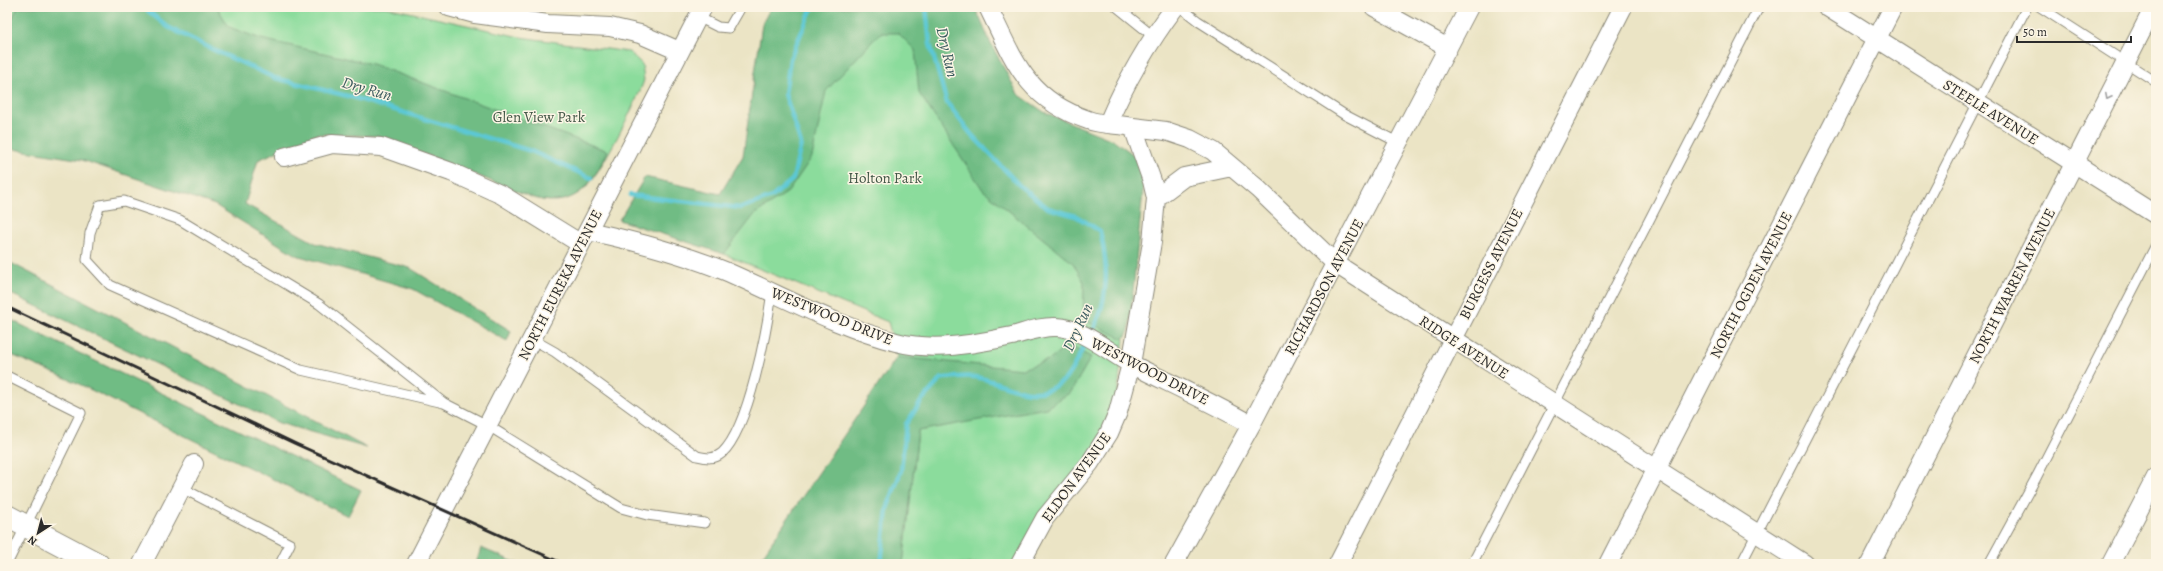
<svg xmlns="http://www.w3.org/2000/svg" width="2163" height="571" viewBox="0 0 2163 571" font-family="Alegreya,serif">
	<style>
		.green { fill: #8bdc9c; stroke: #5b8464 }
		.forest { fill: #70bc84; stroke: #4e7458 }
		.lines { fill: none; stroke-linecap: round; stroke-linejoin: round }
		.stream { stroke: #5cc8d5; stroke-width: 4.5 }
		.service-casing { stroke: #8b8878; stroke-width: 11 }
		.minor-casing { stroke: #8b8878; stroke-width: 20 }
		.tertiary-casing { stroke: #8b8878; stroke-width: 24 }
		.service { stroke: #fff; stroke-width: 9 }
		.minor { stroke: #fff; stroke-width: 18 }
		.tertiary { stroke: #fff; stroke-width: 22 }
		.rail { stroke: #2b2b2b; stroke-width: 3 }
		.oneway { stroke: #a0a0a0 }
		.labels { text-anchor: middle; stroke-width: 3; stroke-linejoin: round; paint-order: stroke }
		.street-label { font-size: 15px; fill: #2b2b2b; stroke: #fcf5e5 }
		.park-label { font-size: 15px; fill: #435747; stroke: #fcf5e5 }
		.water-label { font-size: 16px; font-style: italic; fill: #3a5a5e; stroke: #fcf5e5 }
	</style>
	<rect width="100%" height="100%" fill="#fcf5e5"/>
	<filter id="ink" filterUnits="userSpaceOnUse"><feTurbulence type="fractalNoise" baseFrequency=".025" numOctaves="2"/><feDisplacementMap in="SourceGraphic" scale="8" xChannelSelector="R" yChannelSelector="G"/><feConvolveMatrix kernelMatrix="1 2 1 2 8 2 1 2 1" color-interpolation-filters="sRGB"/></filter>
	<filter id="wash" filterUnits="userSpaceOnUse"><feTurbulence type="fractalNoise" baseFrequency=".012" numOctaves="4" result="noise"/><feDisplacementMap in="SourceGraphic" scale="16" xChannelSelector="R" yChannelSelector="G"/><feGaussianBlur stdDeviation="0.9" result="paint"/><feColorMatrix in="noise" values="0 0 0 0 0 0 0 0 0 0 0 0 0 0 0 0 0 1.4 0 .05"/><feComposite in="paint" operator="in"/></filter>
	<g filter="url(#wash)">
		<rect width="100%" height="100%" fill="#ebe4c5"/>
		<path class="green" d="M 7,7 L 18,7 L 7,29 Z
			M 131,7 L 386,7 L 520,37 L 629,52 L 642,64 L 644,80 C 639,98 598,178 585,188 C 573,199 558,202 542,200 Z
			M 949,7 L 1125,284 L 1124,339 L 1117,398 L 1096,446 L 1013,564 L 903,564 L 918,431 L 888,322 L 707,247 L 757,148 L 775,15 Z"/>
		<path class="forest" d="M 18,7 L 217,7 L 229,27 L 261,39 L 372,64 L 608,151 C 592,184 576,210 534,198 L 378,136 L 317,134 L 258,160 L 245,204 L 315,243 L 410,268 L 511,331 L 507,341 L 413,289 L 296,255 L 215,205 L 82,160 L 7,148 L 7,29 Z
			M 771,7 L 975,7 L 991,44 L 1018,94 L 1044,112 L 1115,141 L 1134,155 L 1144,181 L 1129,331 L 1124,339 L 1083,320 L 1084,282 L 1073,263 L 983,190 L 919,93 L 915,50 L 898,33 L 880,33 L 826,91 L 812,157 L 788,192 L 755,214 L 724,254 L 619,220 L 645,177 L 720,194 L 743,156 L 762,24 Z
			M 7,261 L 367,448 L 279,423 L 7,292 Z
			M 7,318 L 361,490 L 348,516 L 75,382 L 7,353 Z
			M 1068,345 L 1091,357 L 1071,392 L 1046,408 L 918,431 L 903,564 L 757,564 L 897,357 L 1022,369 L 1051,359 Z
			M 481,548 L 519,564 L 476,564 Z"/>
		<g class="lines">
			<path class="stream" d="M 147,7 L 148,11 L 168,27 L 216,51 L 275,78 L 352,97 L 531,151 L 591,178
				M 926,7 L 930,44 L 947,103 L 971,134 L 1020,186 L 1048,208 L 1076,216 L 1100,231 C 1109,267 1109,302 1091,334
				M 630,195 L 741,208 L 772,197 L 793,179 L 801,144 L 785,94 L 790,59 L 811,10 L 815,7
				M 881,564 L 887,509 L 901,471 L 906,424 L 922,400 L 942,378 C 952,378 965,375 975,377 C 1008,382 1033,407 1064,380 C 1072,373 1081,351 1087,341"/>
		</g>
	</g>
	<g filter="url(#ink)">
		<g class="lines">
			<defs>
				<path id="service" d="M 1117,7 L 1153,36
					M 1180,7 L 1198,21 L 1345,115 L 1399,143
					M 2040,7 L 2156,82
					M 698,17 L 718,27 L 729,28 L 741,7
					M 532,339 L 555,352 L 697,456 C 706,458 714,460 722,453 C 749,428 767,329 772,292
					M 7,376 L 81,413 L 7,564
					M 444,403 L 319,304 L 180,220 L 124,201 L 100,205 L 90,233 L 87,260 L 110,285 L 301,370 L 444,403 L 487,425 L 621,508 L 647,515 L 705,523
					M 182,488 L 290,544 L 280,564
					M 1472,564 L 1759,7
					M 1741,564 L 2027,7
					M 1989,564 L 2037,476 L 2156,245"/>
				<path id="minor" d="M 449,7 L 475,14 L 548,24 L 610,27 L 640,34 L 679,51
					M 988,7 C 1014,60 1026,99 1088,120 C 1101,125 1119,124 1133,127 L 1152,181 L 1156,198 L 1152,242 L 1131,364 L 1118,412 L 1109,433 L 1090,463 L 1045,518 L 1020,564
					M 1374,7 L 1448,48
					M 1827,7 L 2156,215
					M 1108,123 C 1126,81 1148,43 1175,7
					M 1133,127 L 1166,131 L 1190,139 L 1213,151 L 1258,189 L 1336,264 L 1805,564
					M 284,157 L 332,144 L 381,147 L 451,172 L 502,195 L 581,244
					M 1156,198 L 1184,177 L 1232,167
					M 588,231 C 635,241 681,253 725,271 C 781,295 837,327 896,342 C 934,352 974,344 1012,336 C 1027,332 1041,326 1057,327 C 1083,328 1111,354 1133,365 C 1173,385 1213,403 1251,425
					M 142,564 L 194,464
					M 416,564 L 703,7
					M 1174,564 L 1251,425 L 1469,7
					M 1338,564 L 1623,7
					M 1608,564 L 1893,7
					M 1870,564 L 2154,7
					M 2111,564 L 2156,477"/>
				<path id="tertiary" d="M 7,516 L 98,564"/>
			</defs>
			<use href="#service" class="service-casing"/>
			<use href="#minor" class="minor-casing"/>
			<use href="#tertiary" class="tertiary-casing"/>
			<use href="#service" class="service"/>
			<use href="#minor" class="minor"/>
			<use href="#tertiary" class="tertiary"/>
			<path class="rail" d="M 7,307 L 296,444 L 564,564"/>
		</g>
		<defs><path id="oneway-chevron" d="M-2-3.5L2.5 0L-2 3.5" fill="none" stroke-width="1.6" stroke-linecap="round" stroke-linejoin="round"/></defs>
		<use class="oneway" href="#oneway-chevron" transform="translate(2108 97) rotate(117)"/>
	</g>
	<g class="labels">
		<g class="street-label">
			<text transform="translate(1991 112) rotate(32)" y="5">STEELE AVENUE</text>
			<text transform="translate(1491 264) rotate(-63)" y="5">BURGESS AVENUE</text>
			<text transform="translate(560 285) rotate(-63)" y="5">NORTH EUREKA AVENUE</text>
			<text transform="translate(1751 285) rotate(-63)" y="5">NORTH OGDEN AVENUE</text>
			<text transform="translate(2012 286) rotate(-63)" y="5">NORTH WARREN AVENUE</text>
			<text transform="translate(1324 287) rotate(-62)" y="5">RICHARDSON AVENUE</text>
			<text transform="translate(832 316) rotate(22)" y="5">WESTWOOD DRIVE</text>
			<text transform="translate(1464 347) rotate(33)" y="5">RIDGE AVENUE</text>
			<text transform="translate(1150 371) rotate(27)" y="5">WESTWOOD DRIVE</text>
			<text transform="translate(1076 477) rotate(-54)" y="5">ELDON AVENUE</text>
		</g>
		<g class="park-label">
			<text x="539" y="122">Glen View Park</text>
			<text x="885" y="183">Holton Park</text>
		</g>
		<g class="water-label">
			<text transform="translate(948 52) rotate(77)" y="6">Dry Run</text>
			<text transform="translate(367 88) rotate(16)" y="6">Dry Run</text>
			<text transform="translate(1077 327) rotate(-65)" y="6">Dry Run</text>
		</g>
	</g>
	<rect width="2163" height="571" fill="none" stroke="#fcf5e5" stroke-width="24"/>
	<g transform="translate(38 533) rotate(216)" stroke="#fcf5e5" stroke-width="3" paint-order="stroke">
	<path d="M0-3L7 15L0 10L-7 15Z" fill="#2b2b2b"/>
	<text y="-6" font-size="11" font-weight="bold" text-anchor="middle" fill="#2b2b2b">N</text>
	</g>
	<path d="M2017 36v6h114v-6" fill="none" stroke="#2b2b2b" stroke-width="2"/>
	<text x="2023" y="36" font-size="12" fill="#2b2b2b" stroke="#fcf5e5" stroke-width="3" paint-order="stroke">50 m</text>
</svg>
